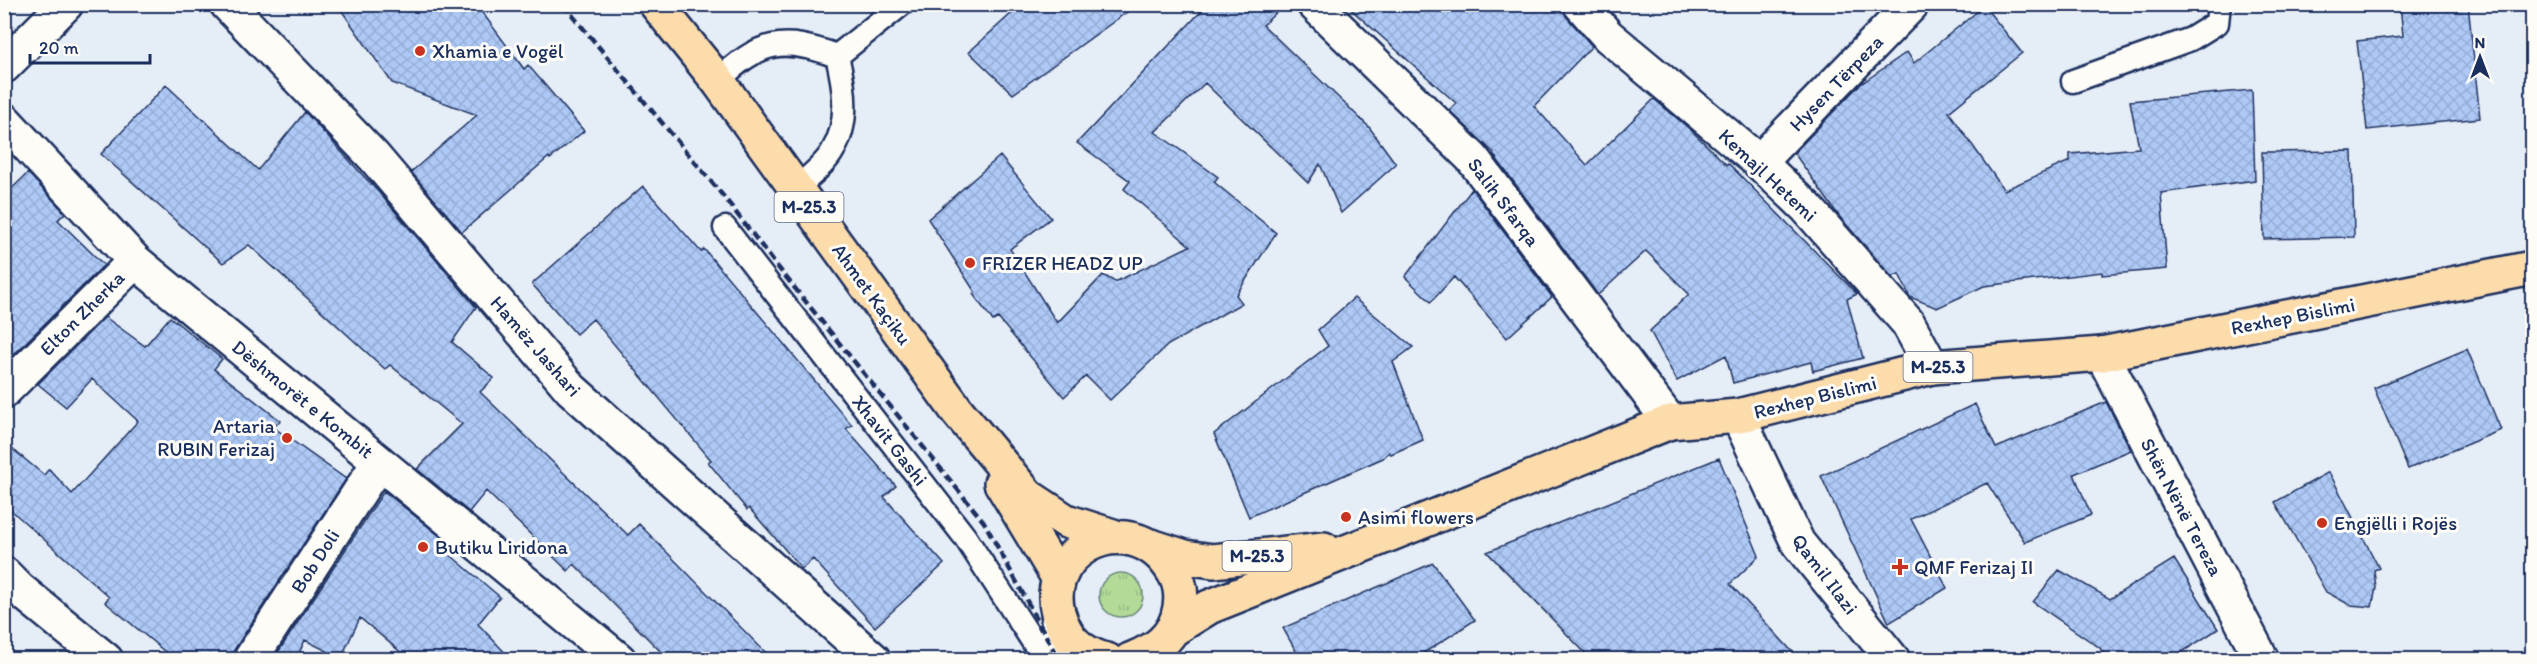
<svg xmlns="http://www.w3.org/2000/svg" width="2537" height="664" viewBox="0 0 2537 664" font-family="Itim,sans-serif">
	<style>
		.grass { fill: url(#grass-tufts); stroke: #67857a; stroke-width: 1.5 }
		.building { fill: url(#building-cross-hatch); stroke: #1b2f5e; stroke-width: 1.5 }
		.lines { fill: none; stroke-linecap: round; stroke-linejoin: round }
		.service-casing { stroke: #1b2f5e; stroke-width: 27 }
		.minor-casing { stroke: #1b2f5e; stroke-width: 38 }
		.tertiary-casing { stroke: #1b2f5e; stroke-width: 38 }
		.secondary-casing { stroke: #1b2f5e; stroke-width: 38 }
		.primary-casing { stroke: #1b2f5e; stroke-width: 38 }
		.service { stroke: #fdfcf7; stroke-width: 22 }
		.minor { stroke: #fdfcf7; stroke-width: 33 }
		.tertiary { stroke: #fdfcf7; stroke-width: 33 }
		.secondary { stroke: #fdfcf7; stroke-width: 33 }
		.primary { stroke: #fddcac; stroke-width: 33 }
		.rail { stroke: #1b2f5e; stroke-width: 4.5; stroke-dasharray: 9 4.5; stroke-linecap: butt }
		.poi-dot { fill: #c8321e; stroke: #fdfcf7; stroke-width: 2 }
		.labels { text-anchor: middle; stroke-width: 6; stroke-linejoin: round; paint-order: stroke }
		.shield { fill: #fdfcf7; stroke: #5f6c8c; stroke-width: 1.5 }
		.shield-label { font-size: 18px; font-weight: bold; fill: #1b2f5e }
		.poi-label { font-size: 20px; fill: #1b2f5e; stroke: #fdfcf7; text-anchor: start }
		.street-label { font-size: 20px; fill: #1b2f5e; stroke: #fdfcf7 }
	</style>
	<defs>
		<pattern id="grass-tufts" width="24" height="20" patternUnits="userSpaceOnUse" patternTransform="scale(1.5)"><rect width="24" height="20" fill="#b3db97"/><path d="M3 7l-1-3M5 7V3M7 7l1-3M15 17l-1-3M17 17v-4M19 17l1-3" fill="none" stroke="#99bc85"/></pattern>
		<pattern id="building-cross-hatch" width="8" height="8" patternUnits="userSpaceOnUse" patternTransform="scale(1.5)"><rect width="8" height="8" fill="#aec9f6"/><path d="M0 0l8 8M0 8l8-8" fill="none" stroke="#95add5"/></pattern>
	</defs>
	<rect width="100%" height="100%" fill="#e5edf7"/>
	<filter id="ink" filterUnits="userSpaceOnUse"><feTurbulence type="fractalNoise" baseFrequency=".0167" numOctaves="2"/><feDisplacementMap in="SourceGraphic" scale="12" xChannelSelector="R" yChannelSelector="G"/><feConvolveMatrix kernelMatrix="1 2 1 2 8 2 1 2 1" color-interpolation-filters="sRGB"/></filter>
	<g filter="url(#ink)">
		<path class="grass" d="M1099 595a22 22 0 1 1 44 0a22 22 0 1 1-44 0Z"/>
		<path class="building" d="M 337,4 L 476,4 L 524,69 L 528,65 L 584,131 L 550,159 L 549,157 L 462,232 L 411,172 L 477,115 L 392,83 Z
			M 1022,4 L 1138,4 L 1013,94 L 969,52 Z
			M 1208,4 L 1285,4 L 1263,25 L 1369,127 L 1396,164 L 1341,213 L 1320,164 L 1308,183 L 1205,83 L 1155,132 L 1218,177 L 1214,182 L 1276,233 L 1236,295 L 1242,303 L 1168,345 L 1110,400 L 1086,376 L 1064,397 L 998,318 L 993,321 L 973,294 L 975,292 L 928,219 L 1000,156 L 1051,218 L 1010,249 L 1057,323 L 1103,275 L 1115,282 L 1190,246 L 1124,189 L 1130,181 L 1077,143 Z
			M 1345,4 L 1562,4 L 1566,16 L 1592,46 L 1534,106 L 1587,165 L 1654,99 L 1692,131 L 1727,165 L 1728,163 L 1857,294 L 1847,299 L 1863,358 L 1813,371 L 1811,362 L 1733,383 L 1726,355 L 1677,381 L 1650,331 L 1689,294 L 1646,251 L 1598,295 L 1493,154 L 1494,153 L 1449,110 L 1456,103 Z
			M 2400,4 L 2468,4 L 2480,118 L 2367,130 L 2357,41 L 2403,36 Z
			M 1984,6 L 2022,53 L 1949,112 L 2004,190 L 2070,161 L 2070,154 L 2139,148 L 2130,101 L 2252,90 L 2255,180 L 2161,193 L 2167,269 L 2102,275 L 2102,272 L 1984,286 L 1937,308 L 1910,297 L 1899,274 L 1892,277 L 1839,216 L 1794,153 L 1858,86 L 1907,52 L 1914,63 Z
			M 166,85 L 258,170 L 305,112 L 381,195 L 476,307 L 452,342 L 494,378 L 480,392 L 628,535 L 639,524 L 773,660 L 669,660 L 574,564 L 568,571 L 486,491 L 469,512 L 417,469 L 462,424 L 390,365 L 385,369 L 249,245 L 223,263 L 101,154 Z
			M 2352,151 L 2354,237 L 2264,239 L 2262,152 Z
			M 28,173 L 65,213 L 58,220 L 104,265 L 8,360 L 4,357 L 4,196 Z
			M 643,186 L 701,252 L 704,249 L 852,425 L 846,429 L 896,486 L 884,497 L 944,564 L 875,627 L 813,559 L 802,569 L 749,508 L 747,510 L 708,462 L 711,460 L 593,319 L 576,334 L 532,284 Z
			M 1472,189 L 1552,297 L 1507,338 L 1454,277 L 1431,302 L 1405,277 Z
			M 1354,298 L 1413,347 L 1393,362 L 1423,440 L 1391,454 L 1389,452 L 1383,458 L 1249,517 L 1214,434 L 1328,346 L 1318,330 Z
			M 105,317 L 145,346 L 170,317 L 222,359 L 214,369 L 281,421 L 273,427 L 346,479 L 234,650 L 231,660 L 175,660 L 105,602 L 109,597 L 4,504 L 4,442 L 44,475 L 49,469 L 72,494 L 138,421 L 92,379 L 66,407 L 38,384 Z
			M 2467,349 L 2501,430 L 2408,469 L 2374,388 Z
			M 2106,402 L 2131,450 L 2074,474 L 2091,515 L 2025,542 L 1987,483 L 1911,519 L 1947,588 L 1889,623 L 1821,476 L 1975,404 L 1996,448 Z
			M 1719,458 L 1759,556 L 1730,584 L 1800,660 L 1592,660 L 1487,552 Z
			M 2329,472 L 2379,568 L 2374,570 L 2376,588 L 2372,607 L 2350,605 L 2326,592 L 2275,502 Z
			M 384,491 L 446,541 L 441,547 L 500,597 L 478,624 L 512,660 L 410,660 L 360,618 L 341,658 L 305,640 L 296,660 L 273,660 Z
			M 2174,559 L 2218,629 L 2170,660 L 2107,660 L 2100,648 L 2033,602 L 2059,570 L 2110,599 Z
			M 1433,563 L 1475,620 L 1413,660 L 1301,660 L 1283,628 Z"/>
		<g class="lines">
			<defs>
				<path id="service" d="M 837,56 L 902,4
					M 718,81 C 759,41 782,36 837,56
					M 2073,81 L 2191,39 L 2217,23 L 2219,4
					M 796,189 C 807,178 824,166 832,152 C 850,123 845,88 837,56
					M 725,228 L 965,537 L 1045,660"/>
				<path id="minor" d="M 227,4 L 374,157 L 571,389 L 874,660
					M 1314,4 L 1472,158 L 1670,422
					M 1580,4 L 1608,36 L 1759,162 L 1806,207 L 1908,323 L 1932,367
					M 4,66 L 66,4
					M 4,120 L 135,261 L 619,660
					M 1759,162 L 1912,4
					M 2102,354 L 2262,660
					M 4,391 L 135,261
					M 1738,416 L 1798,543 L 1893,660
					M 250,660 L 379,462"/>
				<path id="tertiary" d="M 4,574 L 19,589 L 106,660"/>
				<path id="secondary" d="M 1046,660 L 1054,651 L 1059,617"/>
				<path id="primary" d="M 656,4 L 718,81 L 958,412 L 1028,496 L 1066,521 L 1113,536
					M 1001,483 L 1059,579
					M 1151,546 L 1185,557 L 1213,561 L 1324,549
					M 1172,630 L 1209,607 L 1670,422 L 1738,416 L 1932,367 L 2102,354 L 2532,268
					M 1107,660 C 1089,656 1072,645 1064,628 C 1027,555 1129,499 1173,571 C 1187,592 1181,625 1162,642 C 1153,651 1142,655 1130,660"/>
			</defs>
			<use href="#service" class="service-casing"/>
			<use href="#minor" class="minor-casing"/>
			<use href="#tertiary" class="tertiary-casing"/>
			<use href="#secondary" class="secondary-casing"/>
			<use href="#primary" class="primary-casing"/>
			<use href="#service" class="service"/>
			<use href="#minor" class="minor"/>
			<use href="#tertiary" class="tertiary"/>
			<use href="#secondary" class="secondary"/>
			<use href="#primary" class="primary"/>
			<path class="rail" d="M 563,4 L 724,197 L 777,266 L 984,522 L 1059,660"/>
		</g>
	</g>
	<g class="poi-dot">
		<circle cx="420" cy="51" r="6"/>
		<circle cx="970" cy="263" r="6"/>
		<circle cx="287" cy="438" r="6"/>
		<circle cx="1346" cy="517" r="6"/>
		<circle cx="2322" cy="523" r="6"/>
		<circle cx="423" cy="547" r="6"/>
		<path d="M1897 558h6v6h6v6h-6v6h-6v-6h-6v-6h6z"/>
	</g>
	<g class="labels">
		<g class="shield">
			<rect x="774.5" y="192" width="69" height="30" rx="4.5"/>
			<rect x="1903.5" y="352" width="69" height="30" rx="4.5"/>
			<rect x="1222.5" y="541" width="69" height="30" rx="4.5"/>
		</g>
		<g class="shield-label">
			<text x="809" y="213">M-25.3</text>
			<text x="1938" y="373">M-25.3</text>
			<text x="1257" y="562">M-25.3</text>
		</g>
		<g class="poi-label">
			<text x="432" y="58">Xhamia e Vogël</text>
			<text x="982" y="270">FRIZER HEADZ UP</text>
			<text x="275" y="433" text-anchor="end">Artaria<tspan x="275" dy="23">RUBIN Ferizaj</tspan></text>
			<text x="1358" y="524">Asimi flowers</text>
			<text x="2334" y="530">Engjëlli i Rojës</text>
			<text x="435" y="554">Butiku Liridona</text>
			<text x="1914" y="574">QMF Ferizaj II</text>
		</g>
		<g class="street-label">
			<text transform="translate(1836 83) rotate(-46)" y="7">Hysen Tërpeza</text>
			<text transform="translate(1768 175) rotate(43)" y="7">Kemajl Hetemi</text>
			<text transform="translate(1504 202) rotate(53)" y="7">Salih Sfarqa</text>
			<text transform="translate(872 294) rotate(54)" y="7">Ahmet Kaçiku</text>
			<text transform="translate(82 313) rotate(-45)" y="7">Elton Zherka</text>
			<text transform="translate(2293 316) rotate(-11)" y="7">Rexhep Bislimi</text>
			<text transform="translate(536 346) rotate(49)" y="7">Hamëz Jashari</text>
			<text transform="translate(1815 397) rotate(-14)" y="7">Rexhep Bislimi</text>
			<text transform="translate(303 399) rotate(39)" y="7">Dëshmorët e Kombit</text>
			<text transform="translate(890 440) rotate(52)" y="7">Xhavit Gashi</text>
			<text transform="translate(2182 507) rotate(62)" y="7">Shën Nënë Tereza</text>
			<text transform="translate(315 561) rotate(-57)" y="7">Bob Doli</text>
			<text transform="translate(1825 574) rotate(53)" y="7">Qamil Ilazi</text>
		</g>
	</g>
	<rect width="2537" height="664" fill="none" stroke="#fdfcf7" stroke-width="24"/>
	<rect x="12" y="12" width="2513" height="640" fill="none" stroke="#1b2f5e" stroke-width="2" filter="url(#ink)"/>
	<g transform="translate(2480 57)" stroke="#fdfcf7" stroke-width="4.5" paint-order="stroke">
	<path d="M0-4.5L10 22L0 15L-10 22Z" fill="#1b2f5e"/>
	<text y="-9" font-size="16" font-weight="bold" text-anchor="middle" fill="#1b2f5e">N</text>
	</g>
	<path d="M30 54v9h120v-9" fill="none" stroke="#1b2f5e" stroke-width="3"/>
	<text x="39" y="54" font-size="18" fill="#1b2f5e" stroke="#fdfcf7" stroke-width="4.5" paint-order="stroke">20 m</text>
</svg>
